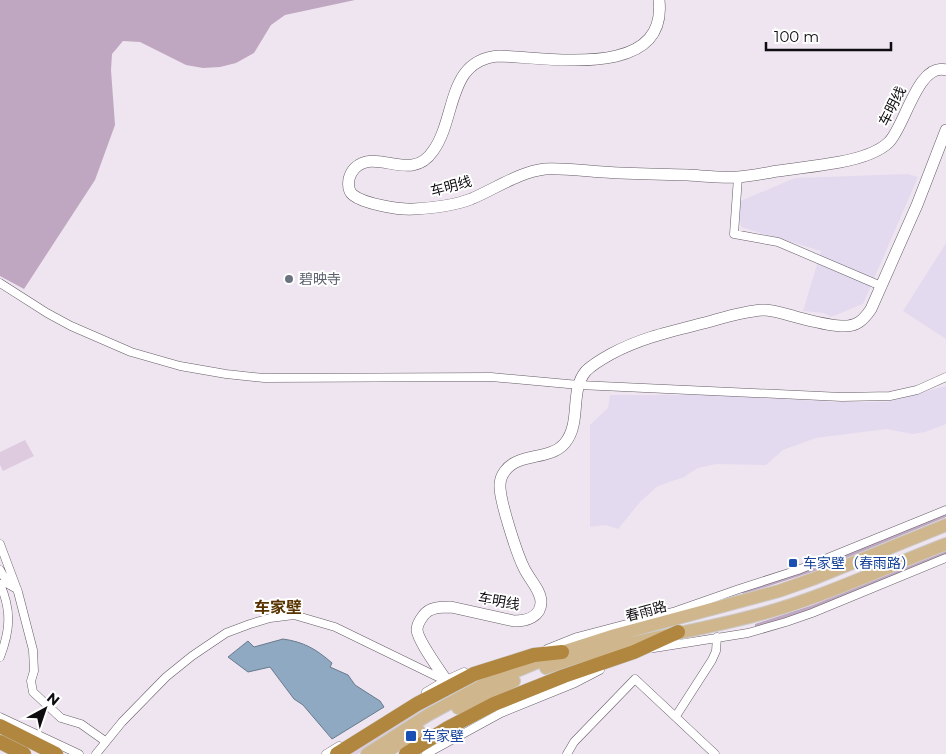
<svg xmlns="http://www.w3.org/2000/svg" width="946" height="754" viewBox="0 0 946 754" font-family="Montserrat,'Noto Sans SC',sans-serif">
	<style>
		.industrial { fill: #e3daef }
		.green { fill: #dfcbdf }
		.forest { fill: #c0a7c1 }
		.water { fill: #8ea9c1; stroke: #687a8c }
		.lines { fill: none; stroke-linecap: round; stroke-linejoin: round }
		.street-casing { stroke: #655c66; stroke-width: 9 }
		.secondary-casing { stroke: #655c66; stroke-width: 12 }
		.primary-casing { stroke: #cacaca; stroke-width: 14 }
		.highway-casing { stroke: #cacaca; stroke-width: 15 }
		.street { stroke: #fff; stroke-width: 8 }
		.secondary { stroke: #fff; stroke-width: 11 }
		.primary { stroke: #d0b68c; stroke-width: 12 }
		.highway { stroke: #b1863f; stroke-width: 14 }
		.worship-dot { fill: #6b7280; stroke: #fff; stroke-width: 2 }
		.transit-dot { fill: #1a4fb4; stroke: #fff; stroke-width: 2 }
		.labels { text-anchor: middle; stroke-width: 4; stroke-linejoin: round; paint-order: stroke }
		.street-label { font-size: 14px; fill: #0f0c10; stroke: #fff }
		.worship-label { font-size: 14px; fill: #5b616d; stroke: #fff; text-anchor: start }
		.transit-label { font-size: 14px; fill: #164399; stroke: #fff; text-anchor: start }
		.quarter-label { font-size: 16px; font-weight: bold; fill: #593400; stroke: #fff }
	</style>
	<rect width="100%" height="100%" fill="#efe5f0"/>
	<path class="industrial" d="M 908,174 L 918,177 L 863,304 L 831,317 L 823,313 L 803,311 L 821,251 L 741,227 L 738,202 L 795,178 Z
		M 946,243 L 946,339 L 903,311 Z
		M 946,386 L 946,424 L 925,432 L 912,434 L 886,429 L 816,438 L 783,450 L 766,465 L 716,464 L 698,468 L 684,477 L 658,486 L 641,501 L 618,529 L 606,525 L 590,527 L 590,425 L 608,408 L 610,395 L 713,395 L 836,402 L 887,402 Z"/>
	<path class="green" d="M 25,440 L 34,456 L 3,471 L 0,465 L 0,452 Z
		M 463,687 L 463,690 L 358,754 L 347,754 L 397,723 Z"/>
	<path class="forest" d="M 0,0 L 355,0 L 285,15 L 271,25 L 254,53 L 236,63 L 220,67 L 203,68 L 186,65 L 140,42 L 123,41 L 112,54 L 111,70 L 115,125 L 95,180 L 24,289 L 0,276 Z
		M 946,513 L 946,517 L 815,571 L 744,594 L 742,593 L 741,592 Z
		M 946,551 L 946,555 L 833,601 L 795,615 L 755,627 L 755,624 L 813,605 Z"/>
	<path class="water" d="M 283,639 C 304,642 316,649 332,663 L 330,667 L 348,675 L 355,685 L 380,701 L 384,707 L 332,739 L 303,705 L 294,699 L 270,667 L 248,672 L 228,657 L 248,641 L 254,647 Z"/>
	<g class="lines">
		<defs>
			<path id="street" d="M 738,177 L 734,234 L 778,242 L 881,286
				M 0,283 L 47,313 L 71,326 L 131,352 L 180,366 L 226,374 L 264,378 L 491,377 L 579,385 L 842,397 L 890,396 L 917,390 L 946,377
				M 0,544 L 18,592 L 33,650 L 34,671 L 31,681 L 33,692 L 61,718 L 81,724 L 105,741
				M 0,570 L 8,584 L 17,589
				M 0,584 C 12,611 10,631 0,657
				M 654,648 L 748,633 L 786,622 L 812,613 L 946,558
				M 547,649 L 577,637 L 676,611 L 739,589 L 798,570 L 946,510
				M 426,692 L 446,680 L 464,672
				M 676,716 L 712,660 L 716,651 L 717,637
				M 0,717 L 79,754
				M 96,754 L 122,722 L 166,677 L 192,656 L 226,633 L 250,624 L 270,618 L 294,615 L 335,627 L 444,680
				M 326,754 L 339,746
				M 426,754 L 501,713 L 575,683 L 600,670
				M 567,754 L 574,742 L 635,679 L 715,754"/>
			<path id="secondary" d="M 659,0 C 668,81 547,57 499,56 C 446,60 457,118 433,151 C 411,184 376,147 355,168 C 352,171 350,175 349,179 C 348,185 348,191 353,195 C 364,204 400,210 414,209 C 432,208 453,206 471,199 C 495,189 519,172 545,169 C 565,168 584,171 603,172 C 632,174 660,174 688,175 C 705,176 722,178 738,177 C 751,176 765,173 778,171 C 798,168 819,166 840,162 C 856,159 877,154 889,142 C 905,126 918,62 946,70
				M 446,680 C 439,669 418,641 417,630 C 417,625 420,620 423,616 C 429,607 441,607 451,607 L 514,621 C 526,621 541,617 541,602 C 541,590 529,579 524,568 C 517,554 499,499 500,485 C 500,480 502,475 505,471 C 519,452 550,461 565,443 C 582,422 569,391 586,371 C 593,364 602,359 611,354 C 643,337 673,331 708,322 C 726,317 744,311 763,310 C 774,310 785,314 796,317 C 811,321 826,325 841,326 C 856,327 863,321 871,309 L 917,205 L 946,130"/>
			<path id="primary" d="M 546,668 C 615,642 687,634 757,615 C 822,598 883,568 946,544
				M 458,708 L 514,681
				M 367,754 L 428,715 L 481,686 L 562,652 L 615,635 L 779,591 L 813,579 L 946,525
				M 383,754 L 419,731"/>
			<path id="highway" d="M 0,726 L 56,754
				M 0,742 L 24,754
				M 337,754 L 417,704 L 474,674 L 534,655 L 562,652
				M 406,754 L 448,728 L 494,704 L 564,676 L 634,652 L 678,632"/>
		</defs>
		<use href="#street" class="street-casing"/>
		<use href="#secondary" class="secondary-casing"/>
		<use href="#primary" class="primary-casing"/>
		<use href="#highway" class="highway-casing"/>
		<use href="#street" class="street"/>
		<use href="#secondary" class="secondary"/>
		<use href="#primary" class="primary"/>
		<use href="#highway" class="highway"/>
	</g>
	<circle class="worship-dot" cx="289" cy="279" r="5"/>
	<g class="transit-dot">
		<rect x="788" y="558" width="10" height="10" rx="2.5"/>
		<rect x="405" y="730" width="12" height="12" rx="2.5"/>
	</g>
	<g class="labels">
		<g class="street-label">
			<text transform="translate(892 106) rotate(-63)" y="5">车明线</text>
			<text transform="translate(451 186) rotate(-15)" y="5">车明线</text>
			<text transform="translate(499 601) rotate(10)" y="5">车明线</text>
			<text transform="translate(646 611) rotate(-15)" y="5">春雨路</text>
		</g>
		<g class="worship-label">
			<text x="299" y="284">碧映寺</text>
		</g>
		<g class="transit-label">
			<text x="803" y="568">车家壁（春雨路）</text>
			<text x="422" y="741">车家壁</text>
		</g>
		<g class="quarter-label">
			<text x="278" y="613">车家壁</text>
		</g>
	</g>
	<g transform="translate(45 709) rotate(40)" stroke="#ffffff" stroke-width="4" paint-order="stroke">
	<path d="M0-4L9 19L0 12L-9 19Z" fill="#0f0c10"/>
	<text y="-8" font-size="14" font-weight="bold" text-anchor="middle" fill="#0f0c10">N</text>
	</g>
	<path d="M766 42v8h125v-8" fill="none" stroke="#0f0c10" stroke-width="2.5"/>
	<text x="774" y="42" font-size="15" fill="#0f0c10" stroke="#ffffff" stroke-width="4" paint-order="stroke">100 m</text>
</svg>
